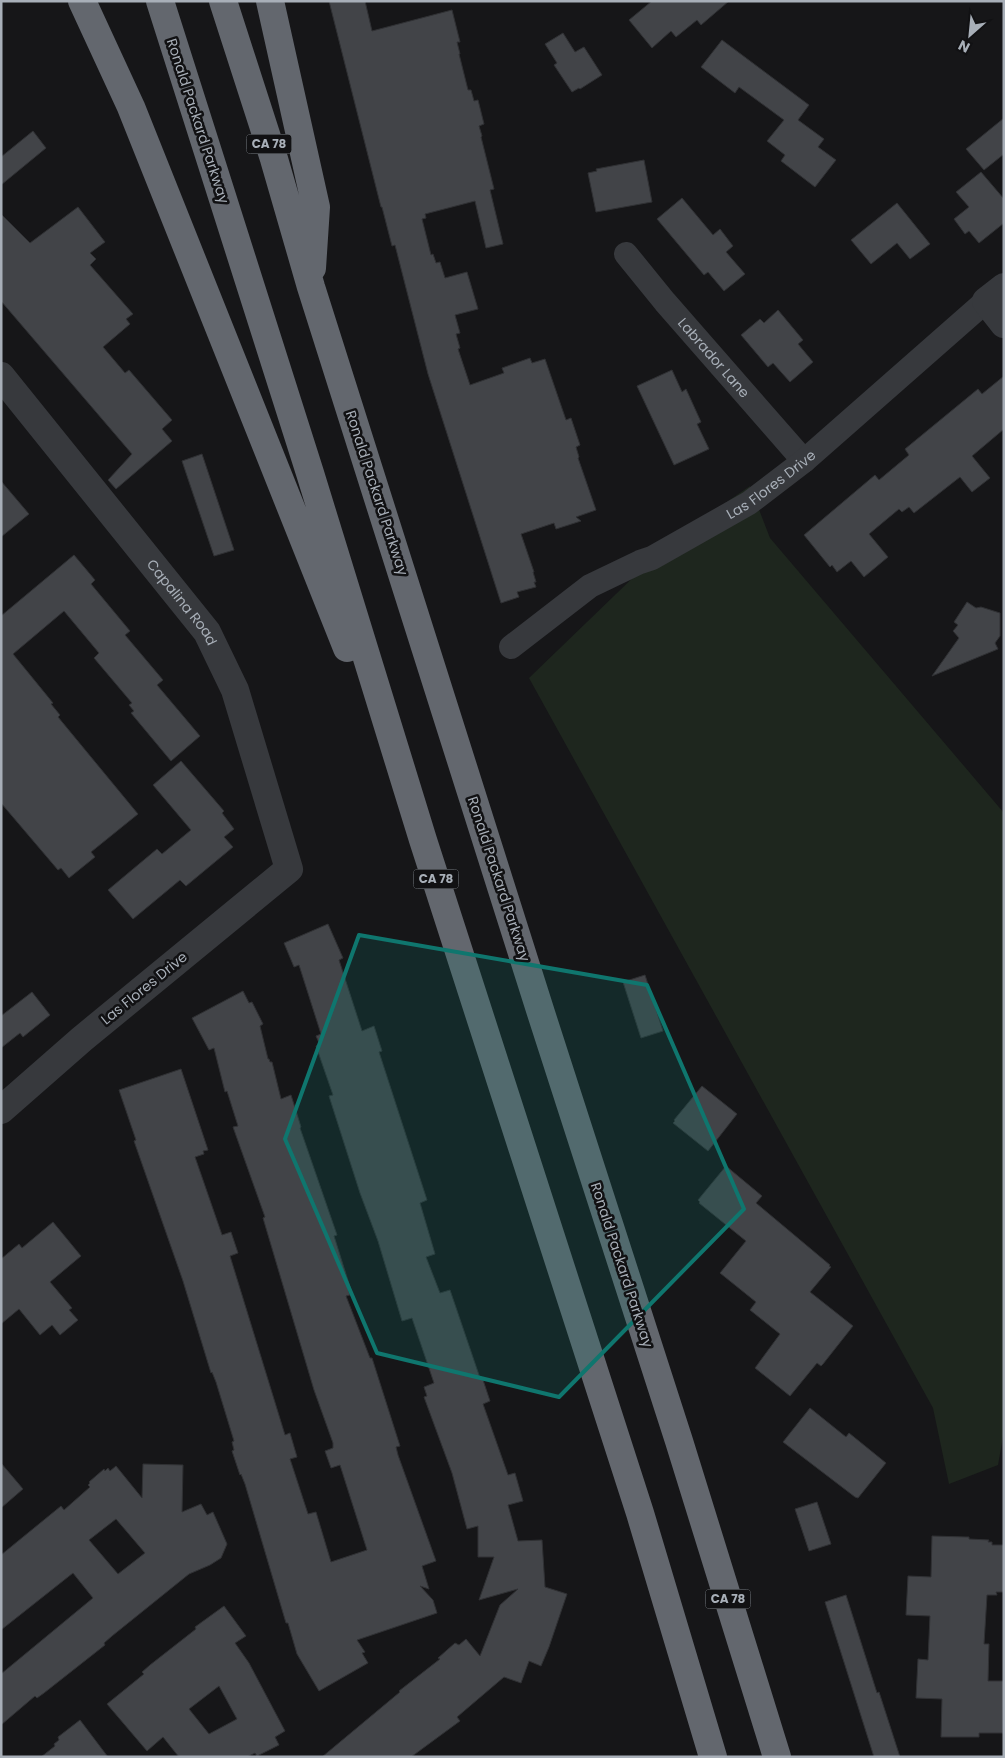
<svg xmlns="http://www.w3.org/2000/svg" width="1005" height="1758" viewBox="0 0 1005 1758" font-family="Poppins,sans-serif">
	<style>
		.green { fill: #1e261e }
		.building { fill: #424448; stroke: #303134; fill-rule: evenodd }
		.lines { fill: none; stroke-linecap: round; stroke-linejoin: round }
		.minor { stroke: #37393d; stroke-width: 24 }
		.tertiary { stroke: #37393d; stroke-width: 28 }
		.motorway { stroke: #63676e; stroke-width: 28 }
		.marked { fill: #0f766e; fill-opacity: 0.2; stroke: #0f766e; stroke-width: 4; stroke-linejoin: round }
		.labels { text-anchor: middle; stroke-width: 5; stroke-linejoin: round; paint-order: stroke }
		.shield { fill: #111113; stroke: #7b8086; stroke-width: 1 }
		.shield-label { font-size: 12px; font-weight: bold; fill: #a8afb8 }
		.street-label { font-size: 14px; fill: #a8afb8; stroke: #111113 }
	</style>
	<rect width="100%" height="100%" fill="#161618"/>
	<path class="green" d="M 750,486 L 770,538 L 1004,813 L 1004,1431 L 998,1465 L 949,1484 L 933,1408 L 529,678 L 673,539 Z"/>
	<path class="building" d="M 329,1 L 365,1 L 372,31 L 452,10 L 460,42 L 457,42 L 460,54 L 459,54 L 468,90 L 471,90 L 474,101 L 478,100 L 484,124 L 479,126 L 482,136 L 481,137 L 494,189 L 490,190 L 503,244 L 486,248 L 475,201 L 425,214 L 426,218 L 422,219 L 431,255 L 433,254 L 436,263 L 440,262 L 445,278 L 467,272 L 478,309 L 455,315 L 460,333 L 456,334 L 460,348 L 458,349 L 470,385 L 504,373 L 502,368 L 530,358 L 532,363 L 545,359 L 566,420 L 571,418 L 580,445 L 576,447 L 579,457 L 578,458 L 596,510 L 576,517 L 581,521 L 556,529 L 554,523 L 521,534 L 534,572 L 533,572 L 536,582 L 534,582 L 536,587 L 517,592 L 519,597 L 501,603 L 428,374 L 395,245 L 392,246 L 382,207 L 381,207 Z
		M 652,1 L 729,1 L 701,25 L 697,20 L 676,37 L 671,31 L 652,48 L 629,20 Z
		M 563,33 L 575,52 L 584,47 L 602,75 L 580,89 L 579,88 L 572,92 L 554,65 L 557,63 L 545,44 Z
		M 722,40 L 809,105 L 798,120 L 824,139 L 818,147 L 836,160 L 815,187 L 781,161 L 785,155 L 767,141 L 784,120 L 739,87 L 735,93 L 701,67 Z
		M 1004,118 L 1004,154 L 984,170 L 966,149 Z
		M 33,131 L 46,148 L 1,185 L 1,157 Z
		M 644,160 L 652,202 L 596,212 L 588,173 L 597,171 L 596,169 Z
		M 981,172 L 1004,199 L 1004,223 L 979,243 L 969,231 L 965,234 L 954,219 L 969,207 L 956,192 Z
		M 682,198 L 713,235 L 720,229 L 733,246 L 726,252 L 745,274 L 724,291 L 708,272 L 704,275 L 657,219 Z
		M 897,203 L 930,244 L 910,259 L 897,243 L 871,264 L 851,240 Z
		M 78,207 L 105,242 L 90,253 L 96,259 L 90,265 L 133,314 L 126,319 L 130,324 L 103,347 L 125,373 L 129,370 L 172,420 L 162,429 L 172,441 L 116,489 L 108,480 L 132,454 L 1,301 L 1,214 L 30,243 Z
		M 778,310 L 803,340 L 798,344 L 813,362 L 790,382 L 773,363 L 768,367 L 741,335 L 760,319 L 764,323 Z
		M 672,370 L 682,392 L 686,389 L 701,422 L 697,424 L 709,449 L 674,465 L 637,386 Z
		M 1004,376 L 1004,429 L 972,456 L 990,478 L 972,492 L 960,477 L 914,513 L 909,507 L 902,512 L 899,509 L 869,534 L 888,557 L 864,577 L 851,561 L 837,572 L 832,565 L 830,567 L 804,535 L 875,475 L 879,480 L 909,455 L 905,449 L 978,389 L 982,394 Z
		M 202,454 L 234,550 L 214,556 L 182,461 Z
		M 1,481 L 29,514 L 1,537 Z
		M 74,555 L 95,580 L 91,584 L 130,631 L 125,635 L 163,680 L 157,685 L 200,736 L 171,761 L 131,713 L 134,711 L 129,705 L 132,703 L 94,658 L 99,653 L 64,611 L 13,654 L 53,703 L 51,704 L 60,715 L 58,717 L 138,814 L 91,852 L 95,857 L 69,878 L 61,868 L 58,870 L 1,803 L 1,616 Z
		M 967,602 L 976,608 L 981,607 L 1000,613 L 1000,636 L 995,643 L 998,649 L 932,676 L 959,638 L 953,631 L 958,625 L 954,622 Z
		M 181,761 L 224,811 L 222,813 L 234,829 L 224,837 L 233,847 L 186,886 L 180,880 L 133,919 L 108,890 L 157,849 L 162,854 L 191,830 L 153,785 Z
		M 328,924 L 343,958 L 339,960 L 362,1031 L 374,1026 L 382,1051 L 379,1052 L 427,1200 L 420,1203 L 435,1254 L 426,1257 L 440,1293 L 450,1290 L 480,1378 L 482,1377 L 490,1401 L 483,1404 L 508,1475 L 515,1473 L 523,1501 L 508,1505 L 518,1541 L 542,1540 L 545,1587 L 567,1594 L 549,1647 L 541,1666 L 529,1661 L 521,1683 L 504,1677 L 457,1717 L 460,1721 L 411,1757 L 322,1757 L 400,1692 L 399,1691 L 440,1659 L 438,1658 L 455,1643 L 459,1645 L 466,1639 L 480,1656 L 500,1605 L 518,1589 L 479,1600 L 494,1557 L 478,1557 L 478,1526 L 467,1529 L 452,1473 L 424,1397 L 427,1396 L 424,1387 L 434,1383 L 412,1318 L 402,1321 L 378,1241 L 360,1193 L 329,1096 L 333,1095 L 316,1046 L 320,1045 L 316,1036 L 321,1034 L 299,965 L 294,967 L 284,943 Z
		M 645,975 L 663,1031 L 641,1038 L 623,982 Z
		M 243,991 L 249,1003 L 252,1002 L 263,1024 L 260,1026 L 268,1059 L 269,1059 L 270,1062 L 272,1062 L 281,1099 L 291,1095 L 301,1127 L 300,1128 L 337,1235 L 334,1236 L 350,1287 L 348,1288 L 350,1295 L 346,1296 L 370,1358 L 372,1358 L 400,1446 L 396,1447 L 398,1455 L 436,1561 L 422,1566 L 429,1589 L 420,1586 L 433,1600 L 437,1613 L 357,1640 L 365,1652 L 362,1653 L 368,1663 L 319,1691 L 297,1654 L 288,1623 L 286,1623 L 245,1484 L 241,1474 L 240,1475 L 232,1451 L 234,1450 L 232,1442 L 234,1441 L 216,1382 L 212,1372 L 211,1373 L 183,1281 L 134,1141 L 136,1140 L 119,1090 L 181,1069 L 208,1150 L 203,1151 L 204,1154 L 195,1157 L 222,1235 L 231,1232 L 238,1253 L 230,1256 L 285,1435 L 290,1433 L 297,1457 L 290,1459 L 308,1514 L 316,1512 L 331,1562 L 367,1550 L 340,1465 L 331,1468 L 325,1451 L 333,1448 L 333,1443 L 314,1390 L 263,1218 L 265,1217 L 233,1127 L 238,1126 L 227,1091 L 225,1092 L 214,1048 L 209,1050 L 192,1018 Z
		M 32,992 L 50,1015 L 23,1037 L 20,1033 L 1,1048 L 1,1016 Z
		M 702,1086 L 737,1114 L 708,1151 L 673,1123 L 675,1121 L 674,1120 Z
		M 726,1166 L 762,1196 L 756,1203 L 830,1265 L 829,1266 L 831,1267 L 810,1292 L 853,1326 L 823,1364 L 821,1366 L 817,1363 L 790,1396 L 755,1368 L 780,1334 L 750,1310 L 756,1302 L 720,1273 L 746,1241 L 699,1203 L 700,1202 L 698,1200 Z
		M 53,1222 L 81,1256 L 50,1282 L 72,1308 L 69,1310 L 78,1320 L 60,1335 L 52,1325 L 40,1335 L 19,1309 L 1,1324 L 1,1259 L 19,1244 L 22,1248 Z
		M 810,1408 L 846,1437 L 849,1433 L 886,1463 L 858,1498 L 855,1497 L 783,1442 Z
		M 1,1463 L 23,1489 L 1,1508 Z
		M 143,1464 L 183,1465 L 182,1512 L 201,1504 L 207,1515 L 213,1512 L 227,1544 L 221,1558 L 210,1565 L 189,1574 L 112,1636 L 104,1643 L 105,1645 L 44,1693 L 37,1698 L 35,1696 L 1,1725 L 1,1674 L 93,1598 L 73,1573 L 1,1630 L 1,1555 L 61,1506 L 64,1510 L 90,1487 L 88,1485 L 90,1483 L 89,1482 L 104,1469 L 105,1471 L 108,1468 L 110,1471 L 116,1466 L 142,1498 ZM 116,1519 L 145,1553 L 118,1574 L 89,1540 Z
		M 817,1502 L 831,1544 L 809,1551 L 795,1509 Z
		M 932,1536 L 966,1537 L 969,1537 L 969,1539 L 989,1540 L 988,1542 L 992,1542 L 992,1545 L 1004,1545 L 1004,1592 L 996,1592 L 997,1595 L 987,1595 L 984,1644 L 989,1644 L 988,1681 L 1004,1681 L 1003,1733 L 979,1733 L 979,1737 L 941,1737 L 942,1699 L 916,1698 L 918,1659 L 928,1660 L 930,1616 L 906,1615 L 908,1576 L 931,1577 Z
		M 846,1595 L 877,1693 L 879,1692 L 900,1757 L 874,1757 L 825,1602 Z
		M 224,1606 L 246,1636 L 235,1643 L 249,1663 L 285,1731 L 275,1737 L 279,1745 L 257,1756 L 255,1753 L 247,1757 L 179,1757 L 163,1737 L 147,1751 L 107,1704 L 144,1674 L 142,1672 L 150,1665 L 196,1629 L 195,1627 ZM 219,1686 L 237,1719 L 209,1734 L 189,1709 Z
		M 80,1720 L 108,1757 L 41,1757 L 55,1746 L 54,1744 L 59,1740 L 58,1737 Z"/>
	<g class="lines">
		<g class="minor">
			<path id="s1" d="M 626,254 L 665,302 L 804,461"/>
			<path id="s2" d="M 511,647 L 590,586 L 640,562 L 652,558 L 749,503 L 804,461 L 986,301"/>
		</g>
		<g class="tertiary">
			<path d="M 1004,287 L 986,301 L 1004,324"/>
			<path id="s3" d="M 1,376 L 207,632 L 235,690 L 289,869 L 82,1039 L 1,1110"/>
		</g>
		<path class="motorway" d="M 82,1 L 131,107 L 347,648
			M 160,1 L 310,473 L 423,840 L 640,1513 L 713,1757
			M 223,1 L 274,159 L 311,287 L 541,1013 L 679,1441 L 777,1757
			M 270,1 L 316,207 L 312,268"/>
	</g>
	<path class="marked" d="M 359,935 L 647,985 L 744,1209 L 559,1397 L 377,1353 L 285,1139 Z"/>
	<g class="labels">
		<g class="shield">
			<rect x="246.5" y="134.5" width="45" height="19" rx="4"/>
			<rect x="413.5" y="869.5" width="45" height="19" rx="4"/>
			<rect x="705.5" y="1589.5" width="45" height="19" rx="4"/>
		</g>
		<g class="shield-label">
			<text x="269" y="148">CA 78</text>
			<text x="436" y="883">CA 78</text>
			<text x="728" y="1603">CA 78</text>
		</g>
		<g class="street-label">
			<text transform="translate(198 121) rotate(72)" y="5">Ronald Packard Parkway</text>
			<text dy="5" stroke="none"><textPath href="#s1" startOffset="136">Labrador Lane</textPath></text>
			<text dy="5" stroke="none"><textPath href="#s2" startOffset="308">Las Flores Drive</textPath></text>
			<text transform="translate(377 493) rotate(72)" y="5">Ronald Packard Parkway</text>
			<text dy="5" stroke="none"><textPath href="#s3" startOffset="290">Capalina Road</textPath></text>
			<text transform="translate(499 879) rotate(72)" y="5">Ronald Packard Parkway</text>
			<text transform="translate(144 988) rotate(-39)" y="5">Las Flores Drive</text>
			<text transform="translate(622 1265) rotate(72)" y="5">Ronald Packard Parkway</text>
		</g>
	</g>
	<rect width="1005" height="1758" fill="none" stroke="#a8afb8" stroke-width="5"/>
	<g transform="translate(970 35) rotate(207)" stroke="#111113" stroke-width="4" paint-order="stroke">
	<path d="M0-4L9 19L0 12L-9 19Z" fill="#a8afb8"/>
	<text y="-8" font-size="14" font-weight="bold" text-anchor="middle" fill="#a8afb8">N</text>
	</g>
</svg>
